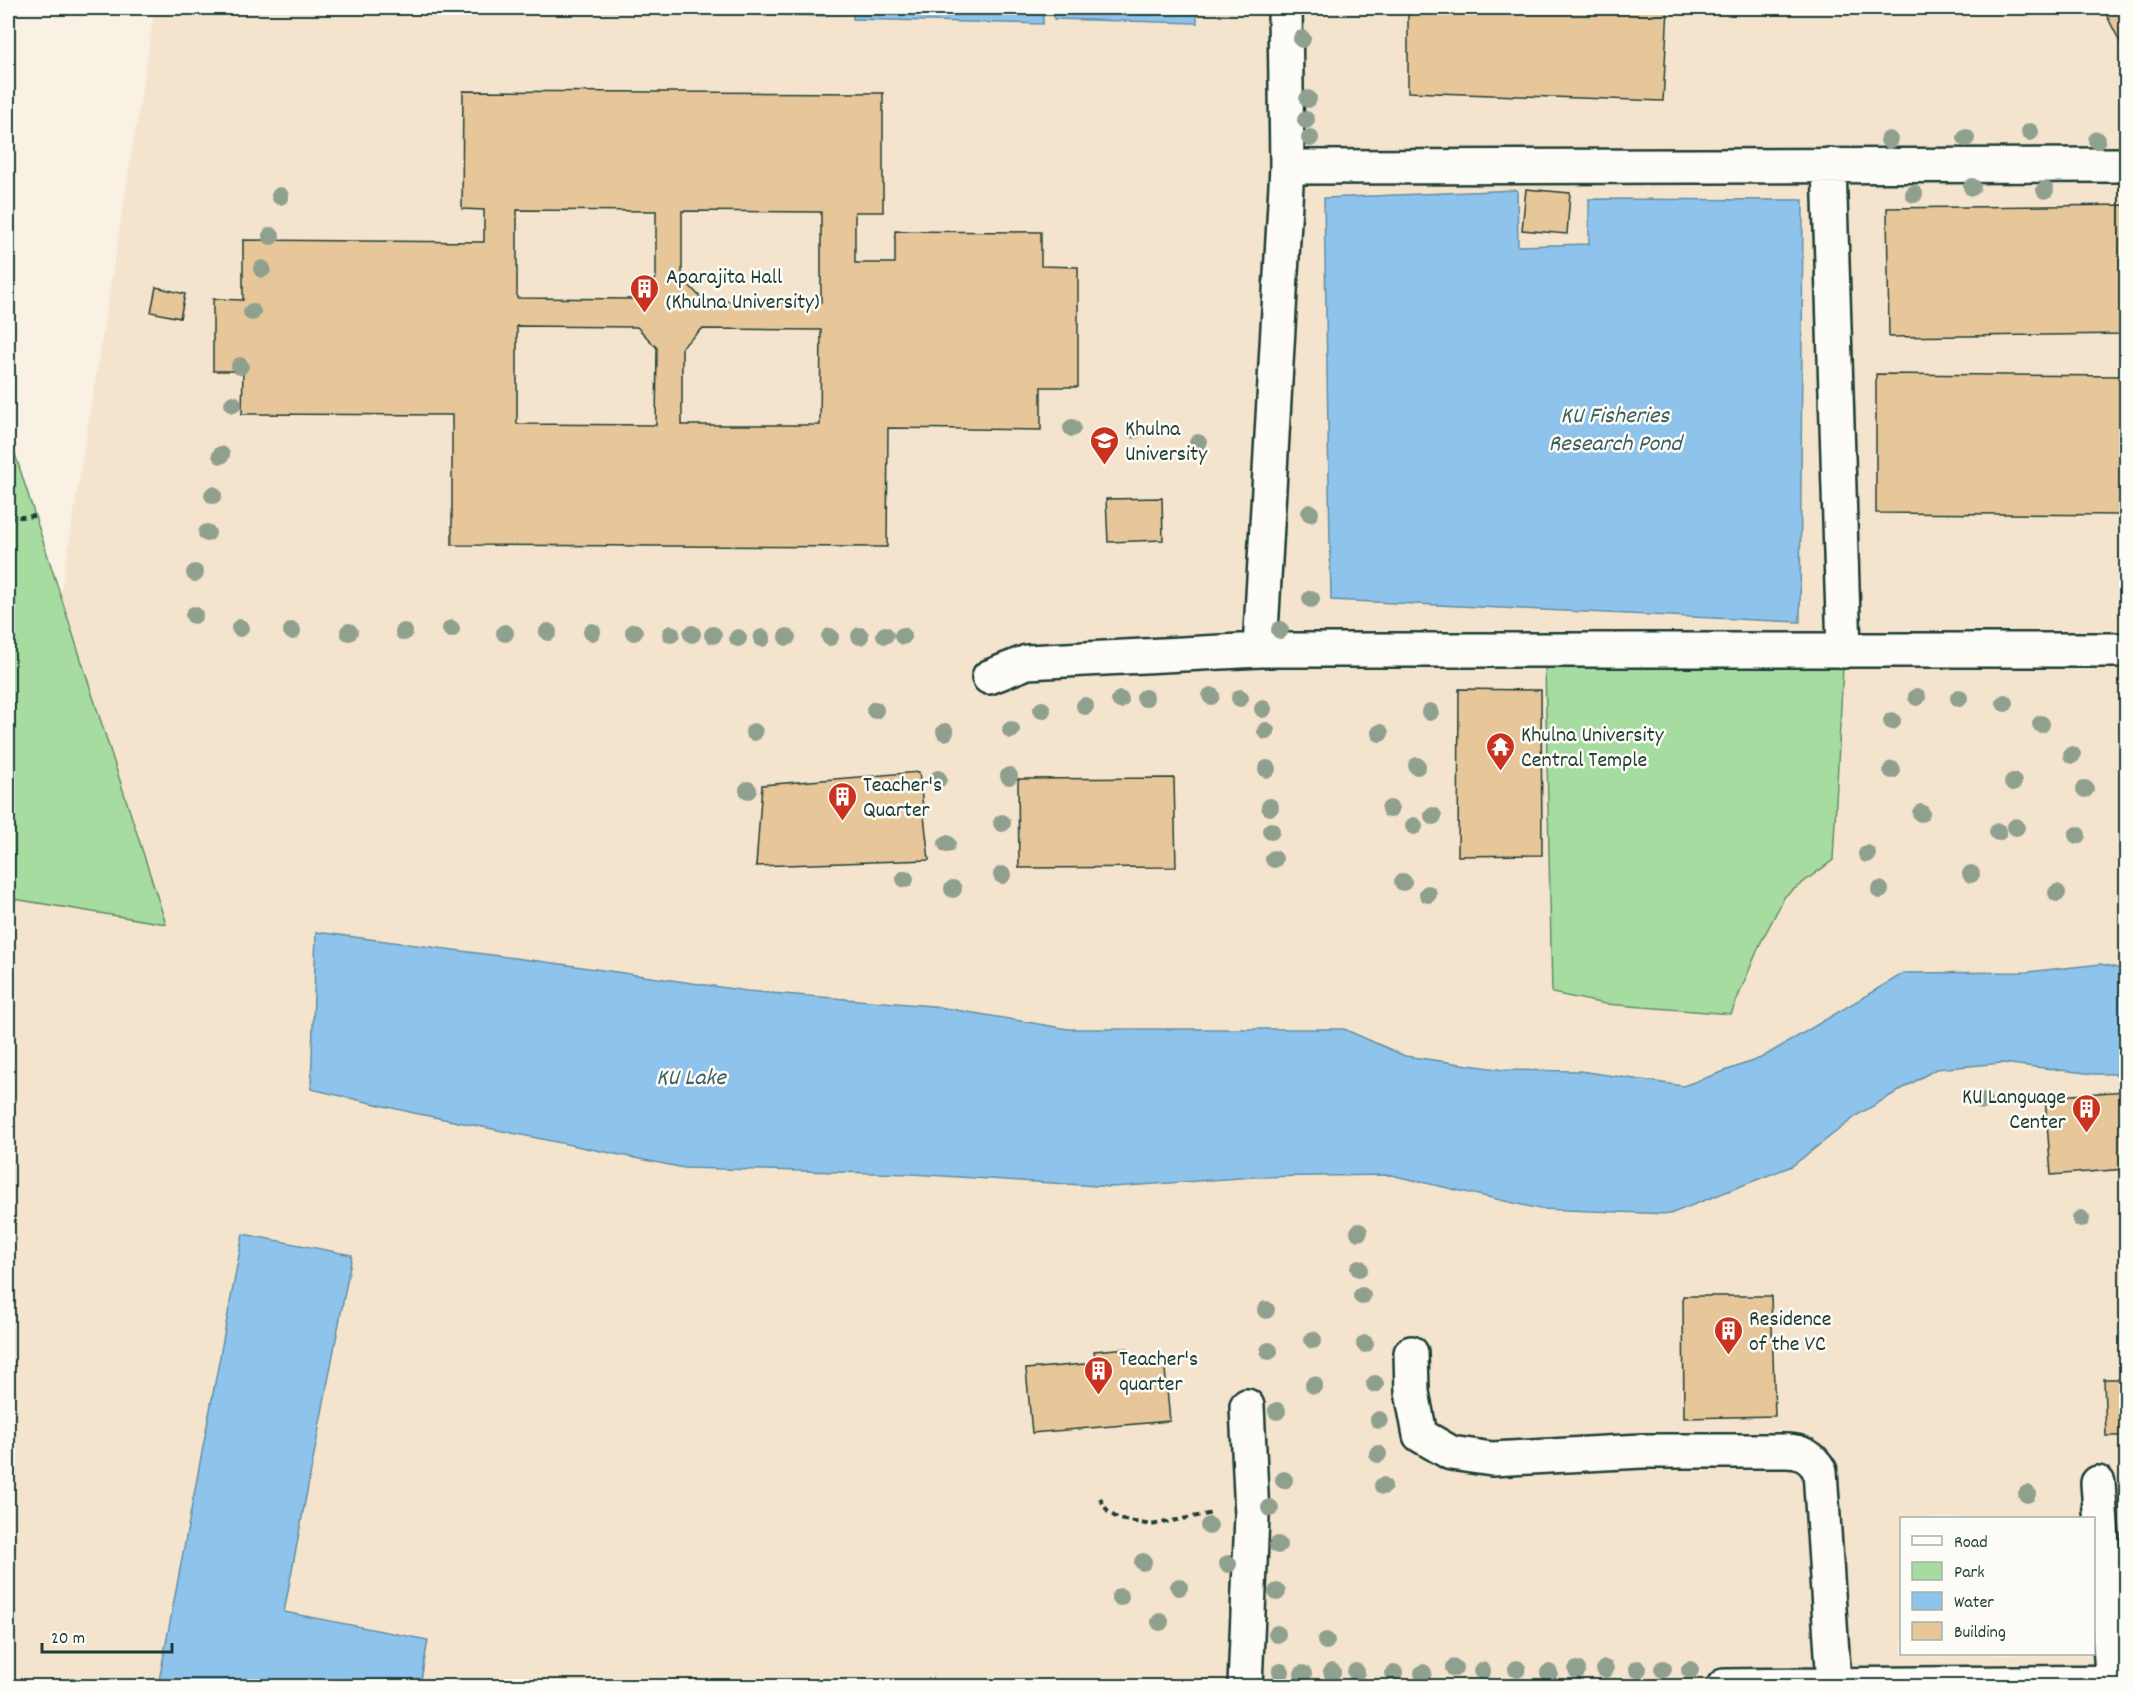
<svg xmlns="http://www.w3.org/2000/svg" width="2134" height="1694" viewBox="0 0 2134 1694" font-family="Dekko,sans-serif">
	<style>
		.built { fill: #f4e4ce; fill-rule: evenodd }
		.green { fill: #a6dc9f; stroke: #628c6a; stroke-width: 1.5 }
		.water { fill: #8ec4ec; stroke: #628ea2; stroke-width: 1.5 }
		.building { fill: #e7c799; stroke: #1f3d34; stroke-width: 1.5; fill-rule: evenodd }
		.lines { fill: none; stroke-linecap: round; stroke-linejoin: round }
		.minor-casing { stroke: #1f3d34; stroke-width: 38 }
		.path { stroke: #1f3d34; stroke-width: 4; stroke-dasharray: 6 4.5; stroke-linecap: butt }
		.minor { stroke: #fdfcf7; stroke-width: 33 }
		.tree { fill: #90a08f }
		.labels { text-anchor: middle; stroke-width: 5; stroke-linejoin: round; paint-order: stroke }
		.poi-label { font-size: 22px; fill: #1f3d34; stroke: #fdfcf7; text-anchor: start }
		.water-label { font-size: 24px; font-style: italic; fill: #3b5f62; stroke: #fdfcf7 }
	</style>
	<rect width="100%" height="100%" fill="#f9f1e4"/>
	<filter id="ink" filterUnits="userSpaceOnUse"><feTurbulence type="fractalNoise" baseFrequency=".0167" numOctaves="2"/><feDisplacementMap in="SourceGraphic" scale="12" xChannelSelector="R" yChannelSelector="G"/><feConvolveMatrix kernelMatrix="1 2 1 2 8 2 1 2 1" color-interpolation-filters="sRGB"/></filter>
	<g filter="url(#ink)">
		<path class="built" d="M 155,8 L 2126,8 L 2126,1686 L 8,1686 L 8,922 ZM 1902,1518 L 2094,1518 L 2094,1654 L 1902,1654 Z"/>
		<path class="green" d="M 8,432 L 166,924 L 8,898 Z
			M 1545,665 L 1765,665 L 1843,667 L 1833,860 L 1785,896 L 1760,944 L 1731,1014 L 1605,1004 L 1552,993 Z"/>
		<path class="water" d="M 499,8 L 826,8 L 826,16 Z
			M 853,8 L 1043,8 L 1043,24 L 853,19 Z
			M 1054,8 L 1197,8 L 1197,23 L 1054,19 Z
			M 1517,190 L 1518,246 L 1589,244 L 1589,199 L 1803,200 L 1800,622 L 1331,600 L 1324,198 Z
			M 316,932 L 561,964 L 747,991 L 933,1006 L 1068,1029 L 1344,1029 L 1405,1056 L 1504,1070 L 1580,1071 L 1683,1086 L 1761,1058 L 1904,973 L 2027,972 L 2101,964 L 2126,970 L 2126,1074 L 2094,1074 L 2002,1063 L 1936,1069 L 1859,1114 L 1792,1166 L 1670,1214 L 1540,1209 L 1391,1175 L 1254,1177 L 1112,1187 L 912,1174 L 684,1168 L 414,1113 L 311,1089 Z
			M 243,1234 L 352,1255 L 284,1612 L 428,1640 L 420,1686 L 158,1686 Z"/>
		<path class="building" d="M 1408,8 L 1668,8 L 1663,101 L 1408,92 Z
			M 2104,8 L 2126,8 L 2126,54 L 2105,12 Z
			M 463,91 L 883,93 L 883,212 L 855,212 L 855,263 L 895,263 L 895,231 L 1041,232 L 1041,266 L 1078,267 L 1078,387 L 1041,387 L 1041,430 L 888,428 L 887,547 L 452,545 L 452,415 L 242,414 L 243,371 L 213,371 L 213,299 L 243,300 L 243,240 L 484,242 L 484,210 L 462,209 ZM 517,210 L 656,211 L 656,278 L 634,299 L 517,298 ZM 682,211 L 821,212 L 821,302 L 704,301 L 682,278 ZM 517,326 L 637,327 L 657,348 L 656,425 L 517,424 ZM 702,329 L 821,330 L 820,425 L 682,425 L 682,347 Z
			M 1526,189 L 1570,193 L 1567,234 L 1522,230 Z
			M 2126,205 L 2126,334 L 1889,337 L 1887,208 Z
			M 156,287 L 185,294 L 180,318 L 151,312 Z
			M 1876,374 L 2126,376 L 2126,515 L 1876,513 Z
			M 1162,498 L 1163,540 L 1108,542 L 1106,499 Z
			M 1459,689 L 1541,690 L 1542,855 L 1458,856 Z
			M 919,772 L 929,860 L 756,866 L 762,785 Z
			M 1174,778 L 1176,867 L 1019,868 L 1018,779 Z
			M 2126,1091 L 2126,1169 L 2051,1175 L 2045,1097 Z
			M 1683,1296 L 1771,1296 L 1775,1416 L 1684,1418 Z
			M 1128,1348 L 1130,1362 L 1164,1359 L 1170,1421 L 1032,1433 L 1026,1369 L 1096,1363 L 1094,1351 Z
			M 2104,1379 L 2126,1379 L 2126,1436 L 2106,1436 Z"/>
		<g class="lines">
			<defs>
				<path id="minor" d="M 1829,165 L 1844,651
					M 1287,167 L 2126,165
					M 1260,650 L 1287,167 L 1285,8
					M 989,677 L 1027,662 L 1260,650 L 2126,650
					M 1411,1353 L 1412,1392 L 1420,1435 L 1451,1453 L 1492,1459 L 1642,1451 L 1786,1451 C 1802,1451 1812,1457 1820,1471 L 1834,1684
					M 2098,1483 L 2113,1686
					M 1245,1686 L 1252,1516 L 1247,1406
					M 1724,1686 L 2126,1682"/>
			</defs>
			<use href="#minor" class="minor-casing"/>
			<path class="path" d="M 8,518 L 34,516
				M 1100,1498 L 1108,1512 L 1119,1519 L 1151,1525 L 1213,1513"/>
			<use href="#minor" class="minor"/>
		</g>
		<g class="tree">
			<circle cx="1302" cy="39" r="9"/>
			<circle cx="1308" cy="99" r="9"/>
			<circle cx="1306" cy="120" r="9"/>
			<circle cx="2030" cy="132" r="9"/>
			<circle cx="1310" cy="138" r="9"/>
			<circle cx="1966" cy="138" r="9"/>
			<circle cx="1889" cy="140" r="9"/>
			<circle cx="2097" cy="140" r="9"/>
			<circle cx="1972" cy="187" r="9"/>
			<circle cx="2045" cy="190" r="9"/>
			<circle cx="1914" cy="194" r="9"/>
			<circle cx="280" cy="196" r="9"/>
			<circle cx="271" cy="236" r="9"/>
			<circle cx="262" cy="269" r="9"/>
			<circle cx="252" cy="312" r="9"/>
			<circle cx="240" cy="366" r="9"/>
			<circle cx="233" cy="404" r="9"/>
			<circle cx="1072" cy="428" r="9"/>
			<circle cx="1135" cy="430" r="9"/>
			<circle cx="1198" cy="443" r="9"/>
			<circle cx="221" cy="455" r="9"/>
			<circle cx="213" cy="495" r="9"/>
			<circle cx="1310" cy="513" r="9"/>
			<circle cx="207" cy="533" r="9"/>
			<circle cx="195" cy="573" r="9"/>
			<circle cx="1311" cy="599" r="9"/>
			<circle cx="194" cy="615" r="9"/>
			<circle cx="240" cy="628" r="9"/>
			<circle cx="451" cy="629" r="9"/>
			<circle cx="1280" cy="630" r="9"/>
			<circle cx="292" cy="631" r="9"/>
			<circle cx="349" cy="632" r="9"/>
			<circle cx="404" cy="632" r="9"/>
			<circle cx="548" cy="632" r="9"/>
			<circle cx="592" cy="632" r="9"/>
			<circle cx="634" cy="632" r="9"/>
			<circle cx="505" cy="633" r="9"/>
			<circle cx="671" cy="634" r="9"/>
			<circle cx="692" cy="634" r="9"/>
			<circle cx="713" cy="635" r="9"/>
			<circle cx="885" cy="635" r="9"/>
			<circle cx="860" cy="636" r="9"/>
			<circle cx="903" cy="636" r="9"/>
			<circle cx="787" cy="637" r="9"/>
			<circle cx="830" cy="637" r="9"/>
			<circle cx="738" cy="638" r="9"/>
			<circle cx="762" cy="638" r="9"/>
			<circle cx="1211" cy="696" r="9"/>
			<circle cx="1917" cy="697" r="9"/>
			<circle cx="1145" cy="698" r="9"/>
			<circle cx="1240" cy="698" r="9"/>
			<circle cx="1959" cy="698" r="9"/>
			<circle cx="1120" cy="700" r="9"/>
			<circle cx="2005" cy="703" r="9"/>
			<circle cx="1085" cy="706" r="9"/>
			<circle cx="1263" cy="709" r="9"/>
			<circle cx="875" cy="710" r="9"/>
			<circle cx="1042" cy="710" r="9"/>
			<circle cx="1430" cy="712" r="9"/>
			<circle cx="1892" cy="721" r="9"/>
			<circle cx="2041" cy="724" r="9"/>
			<circle cx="1011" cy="730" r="9"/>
			<circle cx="1266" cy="731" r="9"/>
			<circle cx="754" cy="732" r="9"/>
			<circle cx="945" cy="732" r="9"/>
			<circle cx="1380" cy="733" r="9"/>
			<circle cx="2072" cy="755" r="9"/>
			<circle cx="1417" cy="766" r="9"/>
			<circle cx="1267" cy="769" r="9"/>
			<circle cx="1892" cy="770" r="9"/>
			<circle cx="1009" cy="776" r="9"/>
			<circle cx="938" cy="779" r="9"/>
			<circle cx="2013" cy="782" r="9"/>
			<circle cx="2085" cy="789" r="9"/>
			<circle cx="748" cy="790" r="9"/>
			<circle cx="1270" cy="807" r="9"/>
			<circle cx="1390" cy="809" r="9"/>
			<circle cx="1921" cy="813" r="9"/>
			<circle cx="1433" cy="816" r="9"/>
			<circle cx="1002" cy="823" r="9"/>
			<circle cx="1414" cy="826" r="9"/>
			<circle cx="2016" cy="827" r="9"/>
			<circle cx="1271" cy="831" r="9"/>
			<circle cx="1998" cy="832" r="9"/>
			<circle cx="2077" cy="835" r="9"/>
			<circle cx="947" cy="844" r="9"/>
			<circle cx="1867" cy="854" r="9"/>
			<circle cx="1274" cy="859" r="9"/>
			<circle cx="1971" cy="874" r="9"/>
			<circle cx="1002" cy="875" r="9"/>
			<circle cx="905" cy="879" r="9"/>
			<circle cx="1403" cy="882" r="9"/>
			<circle cx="953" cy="889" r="9"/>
			<circle cx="1880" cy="890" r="9"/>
			<circle cx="2057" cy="893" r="9"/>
			<circle cx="1428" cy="894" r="9"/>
			<circle cx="1983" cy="1101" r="9"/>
			<circle cx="2081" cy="1219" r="9"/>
			<circle cx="1359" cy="1232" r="9"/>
			<circle cx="1359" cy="1268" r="9"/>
			<circle cx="1362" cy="1296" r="9"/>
			<circle cx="1266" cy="1310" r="9"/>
			<circle cx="1313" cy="1340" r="9"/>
			<circle cx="1365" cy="1344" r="9"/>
			<circle cx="1269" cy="1351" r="9"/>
			<circle cx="1375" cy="1384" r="9"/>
			<circle cx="1314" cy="1385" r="9"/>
			<circle cx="1277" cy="1411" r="9"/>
			<circle cx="1379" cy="1420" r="9"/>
			<circle cx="1378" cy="1454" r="9"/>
			<circle cx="1284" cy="1480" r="9"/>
			<circle cx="1383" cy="1486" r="9"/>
			<circle cx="2027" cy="1494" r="9"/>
			<circle cx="1270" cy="1508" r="9"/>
			<circle cx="1209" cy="1526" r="9"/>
			<circle cx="1278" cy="1545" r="9"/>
			<circle cx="1143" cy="1562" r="9"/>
			<circle cx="1228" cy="1564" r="9"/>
			<circle cx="1179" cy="1587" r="9"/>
			<circle cx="1277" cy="1592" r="9"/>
			<circle cx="1120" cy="1597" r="9"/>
			<circle cx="1160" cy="1622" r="9"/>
			<circle cx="1277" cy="1634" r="9"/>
			<circle cx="1326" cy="1641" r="9"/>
			<circle cx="1454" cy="1668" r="9"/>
			<circle cx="1517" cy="1669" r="9"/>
			<circle cx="1605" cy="1669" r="9"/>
			<circle cx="1638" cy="1669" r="9"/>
			<circle cx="1663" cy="1669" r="9"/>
			<circle cx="1577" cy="1670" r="9"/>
			<circle cx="1690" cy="1670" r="9"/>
			<circle cx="1482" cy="1671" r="9"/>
			<circle cx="1281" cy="1672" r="9"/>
			<circle cx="1332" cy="1672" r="9"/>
			<circle cx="1356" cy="1672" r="9"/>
			<circle cx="1394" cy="1673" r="9"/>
			<circle cx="1423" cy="1673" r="9"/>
			<circle cx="1549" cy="1673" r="9"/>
			<circle cx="1303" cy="1674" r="9"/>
		</g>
	</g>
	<defs>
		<symbol id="building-pin" viewBox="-11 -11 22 30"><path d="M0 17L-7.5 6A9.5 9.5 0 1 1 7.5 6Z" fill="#c8321e" stroke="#fdfcf7"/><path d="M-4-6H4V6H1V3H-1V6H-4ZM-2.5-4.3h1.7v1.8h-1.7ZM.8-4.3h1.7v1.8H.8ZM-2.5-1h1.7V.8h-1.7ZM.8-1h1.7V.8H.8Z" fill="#fff"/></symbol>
		<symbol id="university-pin" viewBox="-11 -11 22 30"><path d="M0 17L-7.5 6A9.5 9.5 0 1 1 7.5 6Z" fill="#c8321e" stroke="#fdfcf7"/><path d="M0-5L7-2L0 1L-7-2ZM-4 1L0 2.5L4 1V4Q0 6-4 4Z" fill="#fff"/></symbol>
		<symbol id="temple-pin" viewBox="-11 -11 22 30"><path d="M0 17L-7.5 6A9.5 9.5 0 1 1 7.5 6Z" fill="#c8321e" stroke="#fdfcf7"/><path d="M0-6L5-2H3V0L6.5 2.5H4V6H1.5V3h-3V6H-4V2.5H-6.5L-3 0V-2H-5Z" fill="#fff"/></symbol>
	</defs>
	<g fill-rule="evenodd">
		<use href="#building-pin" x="628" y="272" width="33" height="45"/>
		<use href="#university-pin" x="1088" y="424" width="33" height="45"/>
		<use href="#temple-pin" x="1484" y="730" width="33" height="45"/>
		<use href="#building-pin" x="826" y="780" width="33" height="45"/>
		<use href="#building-pin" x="2070" y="1092" width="33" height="45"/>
		<use href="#building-pin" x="1712" y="1314" width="33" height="45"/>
		<use href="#building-pin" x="1082" y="1354" width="33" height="45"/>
	</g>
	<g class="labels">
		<g class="poi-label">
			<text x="666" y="283">Aparajita Hall<tspan x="666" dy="25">(Khulna University)</tspan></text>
			<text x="1125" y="435">Khulna<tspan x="1125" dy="25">University</tspan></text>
			<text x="1521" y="741">Khulna University<tspan x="1521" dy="25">Central Temple</tspan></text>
			<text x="863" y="791">Teacher's<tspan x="863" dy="25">Quarter</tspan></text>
			<text x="2066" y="1103" text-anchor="end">KU Language<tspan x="2066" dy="25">Center</tspan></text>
			<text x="1749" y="1325">Residence<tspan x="1749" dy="25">of the VC</tspan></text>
			<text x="1119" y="1365">Teacher's<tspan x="1119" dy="25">quarter</tspan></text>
		</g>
		<g class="water-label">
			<text x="1615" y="422">KU Fisheries<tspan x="1615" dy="28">Research Pond</tspan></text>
			<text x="691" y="1084">KU Lake</text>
		</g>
	</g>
	<rect width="2134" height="1694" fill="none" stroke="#fdfcf7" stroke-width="30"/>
	<rect x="15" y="15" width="2104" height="1664" fill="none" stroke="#1f3d34" stroke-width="2" filter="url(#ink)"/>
	<rect x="1900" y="1517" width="195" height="138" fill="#fdfcf7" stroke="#a4b0a9" stroke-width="1.5"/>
	<rect x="1912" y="1536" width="30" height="9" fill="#fdfcf7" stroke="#a4b0a9" stroke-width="1.5"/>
	<text x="1954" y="1547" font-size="18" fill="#1f3d34">Road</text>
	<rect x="1912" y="1562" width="30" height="18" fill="#a6dc9f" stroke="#a4b0a9" stroke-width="1.5"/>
	<text x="1954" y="1577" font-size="18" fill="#1f3d34">Park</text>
	<rect x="1912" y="1592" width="30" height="18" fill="#8ec4ec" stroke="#a4b0a9" stroke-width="1.5"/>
	<text x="1954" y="1607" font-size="18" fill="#1f3d34">Water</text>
	<rect x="1912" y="1622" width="30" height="18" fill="#e7c799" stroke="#a4b0a9" stroke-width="1.5"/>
	<text x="1954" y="1637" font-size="18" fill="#1f3d34">Building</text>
	<path d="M42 1643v9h130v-9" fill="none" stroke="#1f3d34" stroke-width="3"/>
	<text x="51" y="1643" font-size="18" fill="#1f3d34" stroke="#fdfcf7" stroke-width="4.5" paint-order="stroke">20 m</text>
</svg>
